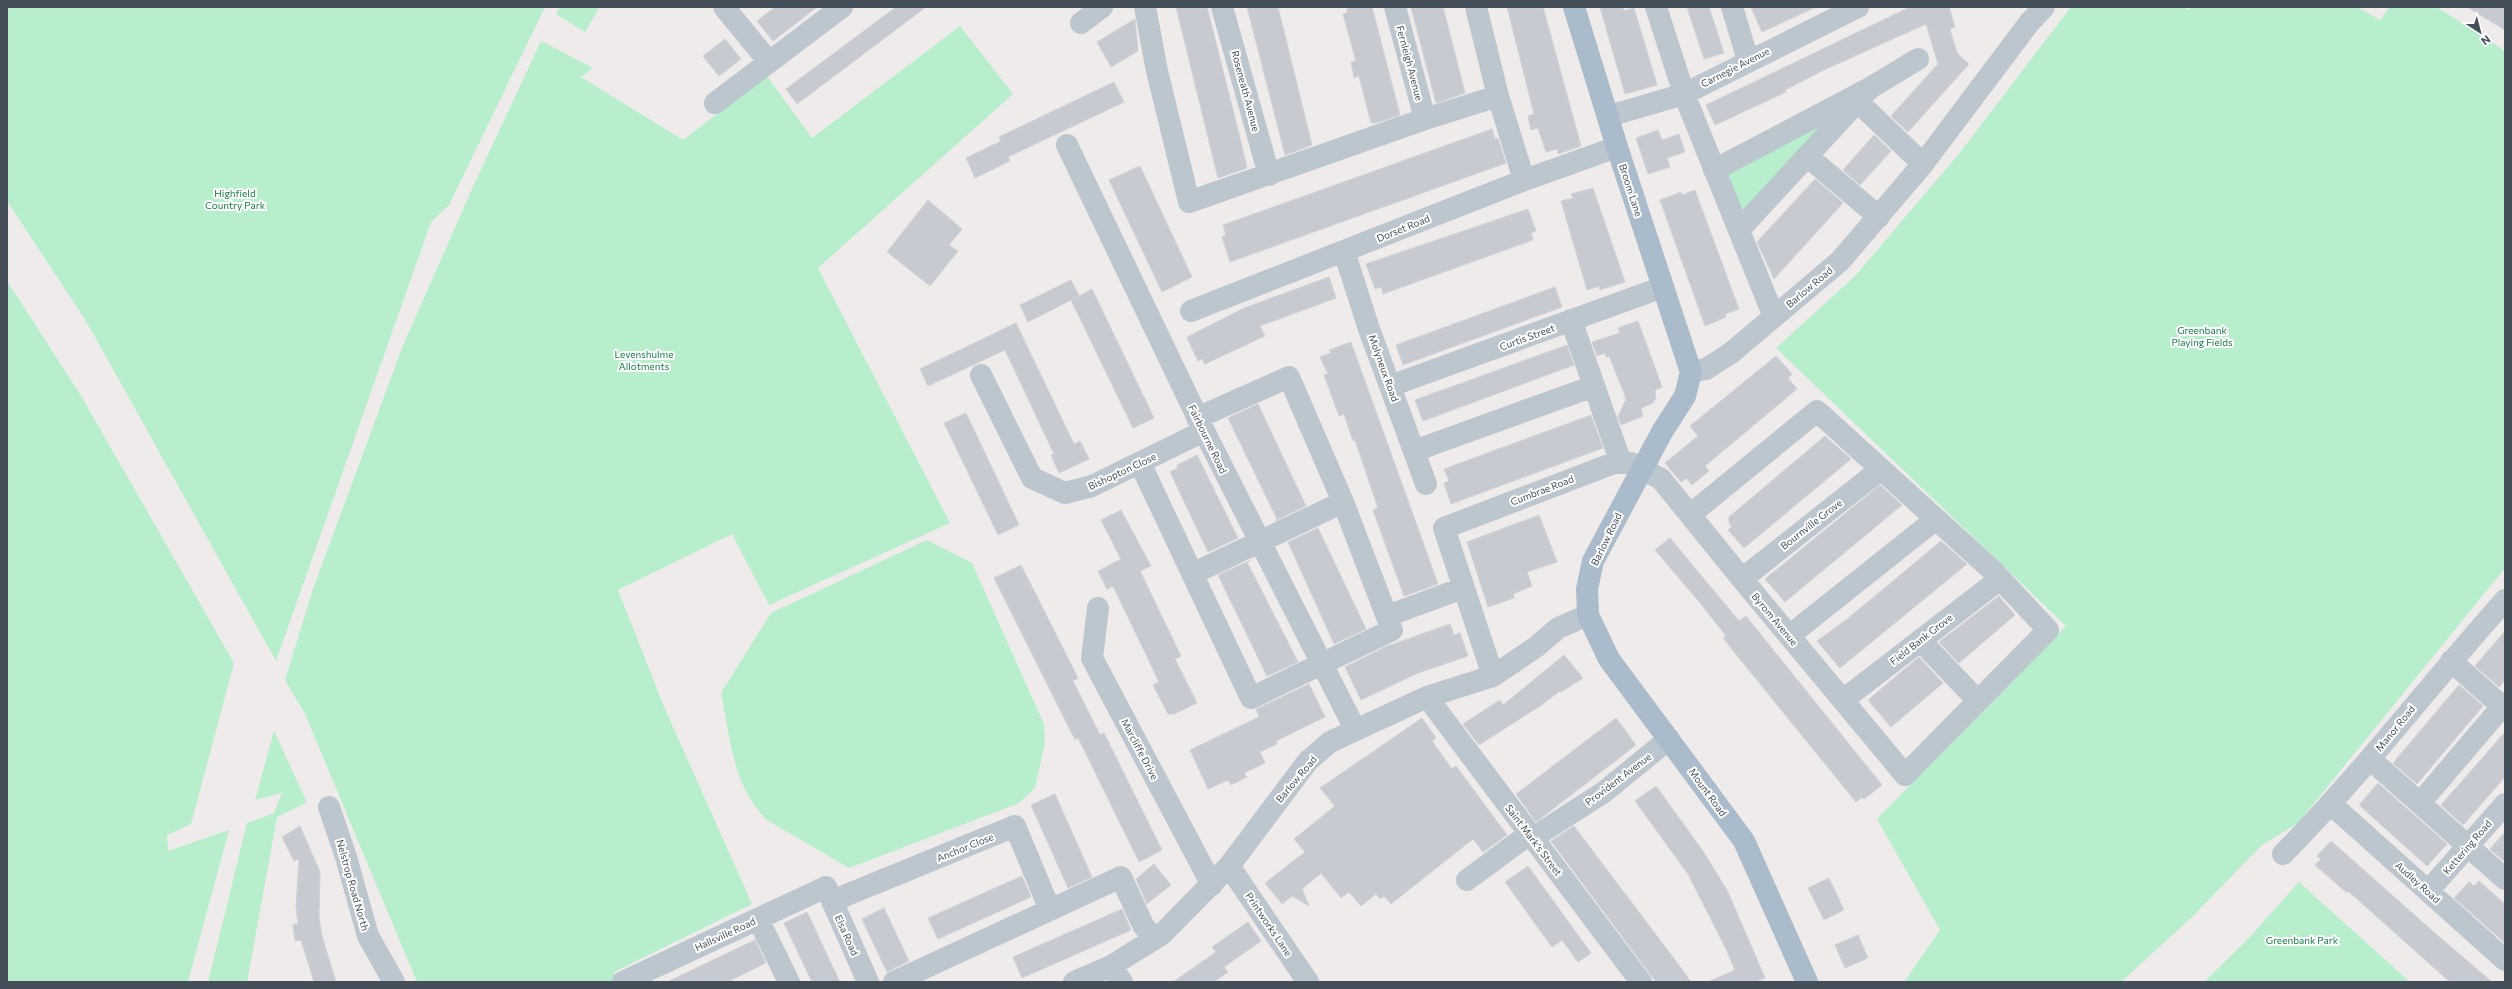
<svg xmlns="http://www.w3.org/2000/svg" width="2512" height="989" viewBox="0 0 2512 989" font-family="Commissioner,sans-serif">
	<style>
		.green { fill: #b7efcc }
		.building { fill: #c8cad1; stroke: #cfd2d8 }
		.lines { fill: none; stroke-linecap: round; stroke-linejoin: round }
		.minor { stroke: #bcc6cf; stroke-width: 22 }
		.major { stroke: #aabccc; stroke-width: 22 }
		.labels { text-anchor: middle; stroke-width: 4; stroke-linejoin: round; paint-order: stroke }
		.street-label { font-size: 10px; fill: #444f59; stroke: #fff }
		.park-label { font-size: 10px; fill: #137c46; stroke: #fff }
	</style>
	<rect width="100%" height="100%" fill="#efebeb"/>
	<path class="green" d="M 7,7 L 545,7 L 449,205 L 431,222 L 276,661 L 86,321 L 7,201 Z
		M 560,7 L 600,7 L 585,32 L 556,14 Z
		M 2071,7 L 2185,7 L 2187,10 L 2194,7 L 2357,7 L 2380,20 L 2390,7 L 2437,7 L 2505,51 L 2505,568 L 2298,823 L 2262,845 L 2191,918 L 2121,982 L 1904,982 L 1940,930 L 1877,819 L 2066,626 L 1776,348 L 1855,276 L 1958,155 Z
		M 960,26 L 1013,94 L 818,268 L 950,523 L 769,605 L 732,534 L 618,590 L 665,709 L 752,904 L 614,972 L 616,982 L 417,982 L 305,714 L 285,680 L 313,589 L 402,348 L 471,191 L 541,41 L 593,68 L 581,77 L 683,140 L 767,76 L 812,138 Z
		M 1854,101 L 1740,221 L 1722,175 Z
		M 7,281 L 80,394 L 234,663 L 191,824 L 167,835 L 168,851 L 229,830 L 188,982 L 7,982 Z
		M 927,540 L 972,563 L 1044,724 L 1045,743 L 1035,788 L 1019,803 L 849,868 L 767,820 C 733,788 730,737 721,693 L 771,613 Z
		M 274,731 L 305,798 L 306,803 L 277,817 L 247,982 L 208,982 L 247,823 L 274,813 L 282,793 L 255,800 Z
		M 2299,882 L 2410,982 L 2204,982 L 2249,938 Z"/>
	<path class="building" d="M 775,7 L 817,7 L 773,41 L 757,21 Z
		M 896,7 L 926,7 L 797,104 L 786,89 Z
		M 1176,7 L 1207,7 L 1241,142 L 1247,168 L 1218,178 Z
		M 1247,7 L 1278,7 L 1312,145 L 1285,155 Z
		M 1353,7 L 1372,7 L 1400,115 L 1376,123 L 1371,123 L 1359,76 L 1354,78 L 1351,62 L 1356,61 L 1343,14 L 1347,13 L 1347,9 Z
		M 1411,7 L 1443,7 L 1465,93 L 1436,103 Z
		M 1507,7 L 1543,7 L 1581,146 L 1558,154 L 1557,149 L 1546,152 L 1538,128 L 1531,130 L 1528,116 L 1534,114 Z
		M 1600,7 L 1623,7 L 1624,11 L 1634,8 L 1657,85 L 1625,94 Z
		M 1687,7 L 1709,7 L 1724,53 L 1704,59 Z
		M 1751,7 L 1816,7 L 1762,32 Z
		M 1910,7 L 1949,7 L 1955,27 L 1950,29 L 1957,53 L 1969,64 L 1908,132 L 1891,116 L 1938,64 L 1926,24 L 1824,70 L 1785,90 L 1786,92 L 1715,125 L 1706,105 Z
		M 2467,7 L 2505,7 L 2505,30 Z
		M 1135,19 L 1138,51 L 1111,67 L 1097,42 Z
		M 725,39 L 741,59 L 719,76 L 703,56 Z
		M 1114,82 L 1124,102 L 1008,157 L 1010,161 L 975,178 L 966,158 L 1001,141 L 999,137 Z
		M 1492,129 L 1495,139 L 1498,138 L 1506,163 L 1230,262 L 1222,237 L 1226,235 L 1223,225 Z
		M 1658,130 L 1662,140 L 1679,134 L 1685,152 L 1667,158 L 1670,167 L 1648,174 L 1636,138 Z
		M 1874,135 L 1891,151 L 1860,185 L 1843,170 Z
		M 1140,166 L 1192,277 L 1162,292 L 1109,180 Z
		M 1815,179 L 1843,203 L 1774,279 L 1757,242 Z
		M 1593,188 L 1625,282 L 1600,290 L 1599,286 L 1587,290 L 1561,201 L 1573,198 L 1571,194 Z
		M 1695,190 L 1739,309 L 1725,314 L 1726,317 L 1705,326 L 1660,200 L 1681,192 L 1682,195 Z
		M 928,200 L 962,229 L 949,245 L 958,251 L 930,286 L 887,252 Z
		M 1528,209 L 1536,231 L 1531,233 L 1533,240 L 1383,294 L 1381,287 L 1375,289 L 1366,264 Z
		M 1329,277 L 1336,298 L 1260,326 L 1265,336 L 1205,364 L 1202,359 L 1198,361 L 1187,338 L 1189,336 L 1244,308 Z
		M 1071,280 L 1079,296 L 1028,322 L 1020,305 Z
		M 1555,287 L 1562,307 L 1403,365 L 1396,345 Z
		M 1092,289 L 1154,418 L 1133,428 L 1071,300 Z
		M 1638,321 L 1662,387 L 1655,390 L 1656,398 L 1653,403 L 1641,408 L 1643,416 L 1621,425 L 1618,417 L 1626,399 L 1624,393 L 1609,356 L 1606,357 L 1605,353 L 1597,356 L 1592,342 L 1620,333 L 1618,328 Z
		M 1016,323 L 1074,444 L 1080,441 L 1089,459 L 1059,473 L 1051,455 L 1054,454 L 1005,350 L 928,386 L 920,369 Z
		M 1351,342 L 1438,584 L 1404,596 L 1373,510 L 1378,508 L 1355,440 L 1353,441 L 1344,414 L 1339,416 L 1324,375 L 1328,374 L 1320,357 L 1331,353 L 1329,350 Z
		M 1567,345 L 1574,365 L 1423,421 L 1415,400 Z
		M 1776,356 L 1792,374 L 1788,378 L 1797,389 L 1705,466 L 1709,471 L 1692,485 L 1686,478 L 1681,482 L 1665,463 L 1698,436 L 1690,426 Z
		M 1258,404 L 1306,506 L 1275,521 L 1277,519 L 1228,418 Z
		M 966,413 L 1019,525 L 998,535 L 944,423 Z
		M 1591,415 L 1603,448 L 1451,504 L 1444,483 L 1449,481 L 1444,469 Z
		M 1825,436 L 1851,459 L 1744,548 L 1728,530 L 1732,527 L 1729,523 L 1729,517 Z
		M 1197,455 L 1238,538 L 1208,552 L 1170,472 L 1178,468 L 1177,465 Z
		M 1880,485 L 1902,505 L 1785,602 L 1765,579 Z
		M 1121,510 L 1151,566 L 1140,571 L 1181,656 L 1175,659 L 1197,703 L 1174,714 L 1168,714 L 1153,685 L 1159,682 L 1113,586 L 1107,589 L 1098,571 L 1121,559 L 1101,520 Z
		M 1539,515 L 1557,562 L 1527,572 L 1532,586 L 1513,594 L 1514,598 L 1488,607 L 1467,542 Z
		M 1318,528 L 1366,629 L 1334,644 L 1288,542 Z
		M 1670,538 L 1739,621 L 1746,616 L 1882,785 L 1864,799 L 1862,797 L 1856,802 L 1739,658 L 1723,638 L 1726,636 L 1701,604 L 1655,550 Z
		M 1941,541 L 1967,564 L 1840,668 L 1817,641 L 1846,620 Z
		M 1251,560 L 1247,562 L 1298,662 L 1267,676 L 1218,575 Z
		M 1021,565 L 1078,678 L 1073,681 L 1100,735 L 1104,733 L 1162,850 L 1139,862 L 1088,758 L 1078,738 L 1075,740 L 994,578 Z
		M 1999,596 L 2015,615 L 1959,663 L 1939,642 Z
		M 1450,624 L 1454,635 L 1460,633 L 1468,656 L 1418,673 L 1361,700 L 1345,667 L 1385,647 Z
		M 2505,631 L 2505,680 L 2499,687 L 2475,666 Z
		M 1564,655 L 1583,678 L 1561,692 L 1560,691 L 1540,706 L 1479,745 L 1463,724 L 1500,700 L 1503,705 Z
		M 1919,657 L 1943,683 L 1891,727 L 1868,700 Z
		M 1309,684 L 1325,717 L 1276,741 L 1277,744 L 1260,752 L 1265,763 L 1244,773 L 1247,777 L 1231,785 L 1228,780 L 1208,789 L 1190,750 L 1259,717 L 1256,709 Z
		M 2459,685 L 2483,706 L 2417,784 L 2393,763 Z
		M 1422,718 L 1436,738 L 1432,741 L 1452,769 L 1456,766 L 1507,835 L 1483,852 L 1473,839 L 1391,904 L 1384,896 L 1380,899 L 1376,894 L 1361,906 L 1349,892 L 1341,898 L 1321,873 L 1302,889 L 1309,906 L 1292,896 L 1282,904 L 1265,883 L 1305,852 L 1294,839 L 1335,806 L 1320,788 Z
		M 1616,718 L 1636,745 L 1536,822 L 1516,794 Z
		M 2505,732 L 2505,777 L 2463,825 L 2441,805 Z
		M 2378,783 L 2447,844 L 2427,866 L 2359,805 Z
		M 1656,786 L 1703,851 L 1728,892 L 1765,978 L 1754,982 L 1708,982 L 1735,970 L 1726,949 L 1688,874 L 1635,801 Z
		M 1055,794 L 1092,877 L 1068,888 L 1031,805 Z
		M 300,826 L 320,872 L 319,918 L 322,936 L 336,982 L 314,982 L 301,940 L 295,941 L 293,924 L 298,924 L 296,907 L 299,859 L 294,861 L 282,837 Z
		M 1574,826 L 1678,964 L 1691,982 L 1656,982 L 1551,841 Z
		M 2505,832 L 2505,862 L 2490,849 Z
		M 2331,841 L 2436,934 L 2492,982 L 2450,982 L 2348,891 L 2347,893 L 2315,865 L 2321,859 L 2317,856 Z
		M 1154,864 L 1171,885 L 1147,904 L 1136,879 Z
		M 1528,866 L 1591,953 L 1578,962 L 1562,940 L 1552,947 L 1505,882 Z
		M 1022,876 L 1031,897 L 938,939 L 928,918 Z
		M 1829,878 L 1844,910 L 1824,920 L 1808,888 Z
		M 2479,881 L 2505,904 L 2505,943 L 2454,898 L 2469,882 L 2474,886 Z
		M 884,908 L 909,961 L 887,972 L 862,919 Z
		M 1122,909 L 1131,930 L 1022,978 L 1013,957 Z
		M 807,912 L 829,959 L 840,982 L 812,982 L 784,923 Z
		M 1248,922 L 1261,941 L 1224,967 L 1228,972 L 1214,982 L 1173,982 L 1216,952 L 1212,947 Z
		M 1858,935 L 1868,958 L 1845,968 L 1835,945 Z
		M 755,940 L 766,963 L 727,982 L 667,982 Z"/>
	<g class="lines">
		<path class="minor" d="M 724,7 L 769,62
			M 1145,7 L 1157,71 L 1189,202 L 1425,119 L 1498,96
			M 1222,7 L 1269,175
			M 1395,7 L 1425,119
			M 1476,7 L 1498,96 L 1524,180
			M 1656,7 L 1684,94 L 1774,317
			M 1732,7 L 1748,60
			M 1081,23 L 1102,7
			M 1870,88 L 1918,59
			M 1858,102 L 1923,164
			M 715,103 L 842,7
			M 1609,116 L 1684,94 L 1858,7
			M 1067,145 L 1204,431 L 1355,729
			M 1807,156 L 1879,217
			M 1714,170 L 1870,88 L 1739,230
			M 1344,251 L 1369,329 L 1426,484
			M 1191,311 L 1522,181 L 1617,147
			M 1571,320 L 1621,463
			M 1691,372 L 1706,369 L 1731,353 L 1840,261 L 1923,164 L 2029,23 L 2044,7
			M 981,375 L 1032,478 L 1065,493 L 1092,486 L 1204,431
			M 1390,386 L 1663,287
			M 1414,451 L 1594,386
			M 1140,463 L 1251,698 L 1392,630 L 1343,502 L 1289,377 L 1197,418
			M 1691,514 L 1817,411 L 1936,519 L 1789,636
			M 1192,574 L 1343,502
			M 1742,579 L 1881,469
			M 1098,608 L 1092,658 L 1212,885
			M 1387,616 L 1463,588
			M 1920,640 L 1978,701
			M 2451,661 L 2505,709
			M 1493,676 L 1444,528 L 1614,463 L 1631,463 L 1661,479 L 1742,579 L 1905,775 L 2048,630 L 1993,571 L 1936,519
			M 1427,697 L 1641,982
			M 1843,700 L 2000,579
			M 2370,759 L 2505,879
			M 2420,803 L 2505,703
			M 2332,805 L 2505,960
			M 329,807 L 346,857 L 368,936 L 394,982
			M 1545,830 L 1604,792 L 1669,739
			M 2283,854 C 2362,774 2430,684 2505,600
			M 1229,866 L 1308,982
			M 1467,880 L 1529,834
			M 2428,891 L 2505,804
			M 832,901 L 1015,826 L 1050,910
			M 758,919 L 789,982
			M 1111,966 L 1122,982
			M 623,982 L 826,887 L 868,982
			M 894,982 L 1121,877 L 1143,925 L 1154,939
			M 1074,982 L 1111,966 L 1161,935 L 1229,866 L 1308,761 L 1330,742 L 1427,697 L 1493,676 L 1536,647 L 1558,628 L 1588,615"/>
		<path class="major" d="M 1574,7 L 1617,147 L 1691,372 L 1685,396 L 1662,432 L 1593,561 L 1587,589 L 1588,615 L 1609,659 L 1744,841 L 1807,982"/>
	</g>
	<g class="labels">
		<g class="street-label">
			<text transform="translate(1410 63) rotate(75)" y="4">Fernleigh Avenue</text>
			<text transform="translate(1735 67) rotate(-27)" y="4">Carnegie Avenue</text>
			<text transform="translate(1246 91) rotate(75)" y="4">Roseneath Avenue</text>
			<text transform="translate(1631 190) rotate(72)" y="4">Broom Lane</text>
			<text transform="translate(1403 228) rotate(-22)" y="4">Dorset Road</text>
			<text transform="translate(1809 287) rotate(-40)" y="4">Barlow Road</text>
			<text transform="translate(1527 337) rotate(-20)" y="4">Curtis Street</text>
			<text transform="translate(1384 368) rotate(70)" y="4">Molyneux Road</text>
			<text transform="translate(1208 439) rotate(64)" y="4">Fairbourne Road</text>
			<text transform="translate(1122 471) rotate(-25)" y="4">Bishopton Close</text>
			<text transform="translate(1542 490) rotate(-21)" y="4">Cumbrae Road</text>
			<text transform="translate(1811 524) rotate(-38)" y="4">Bournville Grove</text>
			<text transform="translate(1606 539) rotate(-64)" y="4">Barlow Road</text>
			<text transform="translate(1775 619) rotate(50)" y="4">Byrom Avenue</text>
			<text transform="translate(1921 639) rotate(-38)" y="4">Field Bank Grove</text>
			<text transform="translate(2395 728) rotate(-51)" y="4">Manor Road</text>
			<text transform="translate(1140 749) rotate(62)" y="4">Marcliffe Drive</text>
			<text transform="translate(1296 779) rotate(-50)" y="4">Barlow Road</text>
			<text transform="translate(1618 779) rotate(-37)" y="4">Provident Avenue</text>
			<text transform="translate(1708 792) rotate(54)" y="4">Mount Road</text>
			<text transform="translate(1534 840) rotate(53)" y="4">Saint Mark's Street</text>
			<text transform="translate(965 847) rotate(-22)" y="4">Anchor Close</text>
			<text transform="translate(2467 847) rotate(-49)" y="4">Kettering Road</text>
			<text transform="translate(2418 882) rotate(42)" y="4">Audley Road</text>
			<text transform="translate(353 885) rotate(74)" y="4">Nelstrop Road North</text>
			<text transform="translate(1269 924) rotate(56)" y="4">Printworks Lane</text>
			<text transform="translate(725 934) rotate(-25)" y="4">Hallsville Road</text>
			<text transform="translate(847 935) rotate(66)" y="4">Elsa Road</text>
		</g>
		<g class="park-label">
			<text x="235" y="197">Highfield<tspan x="235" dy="12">Country Park</tspan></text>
			<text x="2202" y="334">Greenbank<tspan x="2202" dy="12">Playing Fields</tspan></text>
			<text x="644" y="358">Levenshulme<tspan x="644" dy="12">Allotments</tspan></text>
			<text x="2302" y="944">Greenbank Park</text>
		</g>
	</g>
	<rect width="2512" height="989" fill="none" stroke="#444f59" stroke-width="16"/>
	<g transform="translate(2480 32) rotate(144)" stroke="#ffffff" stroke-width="3" paint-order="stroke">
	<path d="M0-3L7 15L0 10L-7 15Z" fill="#444f59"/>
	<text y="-6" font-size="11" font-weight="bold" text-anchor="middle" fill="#444f59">N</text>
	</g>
</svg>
